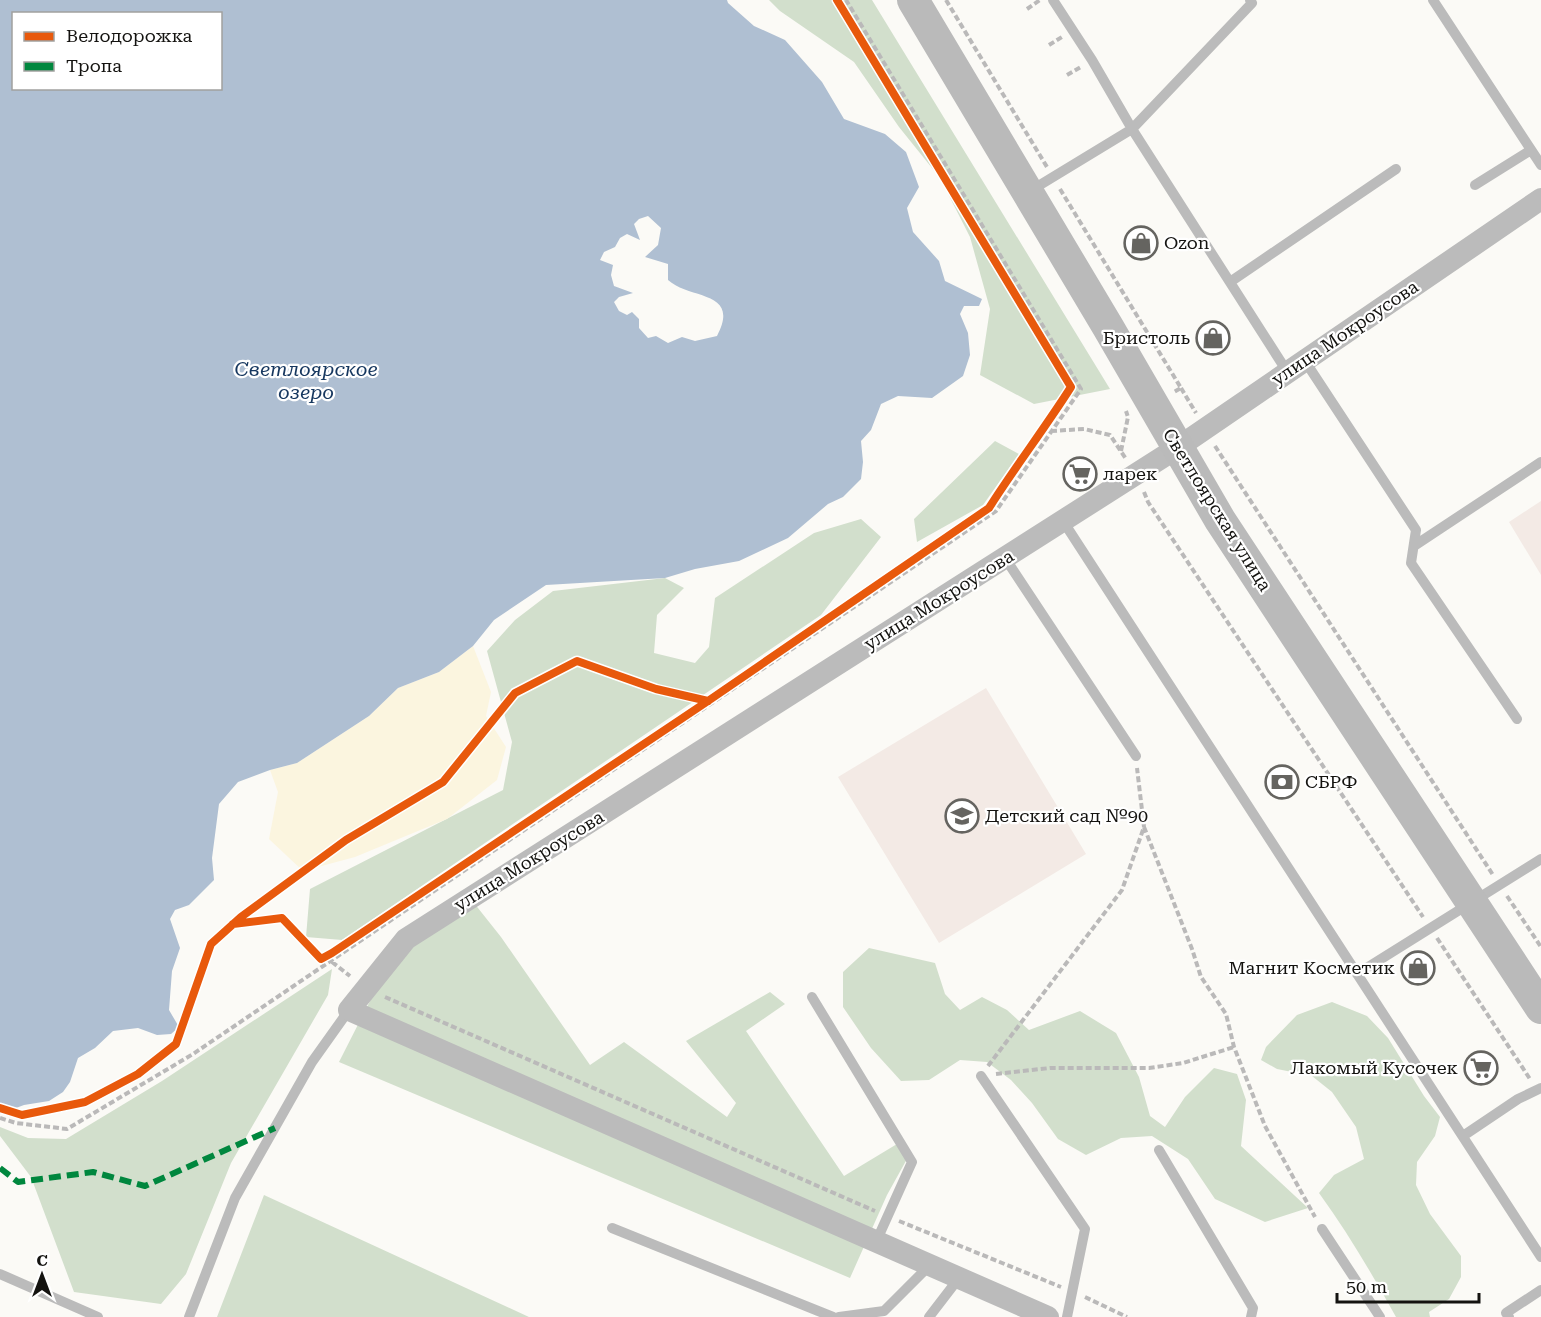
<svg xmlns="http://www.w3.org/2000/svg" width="1541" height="1317" viewBox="0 0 1541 1317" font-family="'Roboto Serif',serif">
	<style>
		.education { fill: #f3eae5 }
		.forest { fill: #d2dfcc }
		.sand { fill: #fbf5df }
		.water { fill: #afbfd2; fill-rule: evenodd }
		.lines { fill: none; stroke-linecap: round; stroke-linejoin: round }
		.path { stroke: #bab9b9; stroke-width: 4; stroke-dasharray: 6 3; stroke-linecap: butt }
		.service { stroke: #bbb; stroke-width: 10 }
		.minor { stroke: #bbb; stroke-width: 22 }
		.secondary { stroke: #bababa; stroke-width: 32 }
		.quiet { stroke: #00873e; stroke-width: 6; stroke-dasharray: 12 6; stroke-linecap: butt }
		.cycleway-casing { stroke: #fff; stroke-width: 11 }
		.cycleway { stroke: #e8590c; stroke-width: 8 }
		.labels { text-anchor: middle; stroke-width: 4.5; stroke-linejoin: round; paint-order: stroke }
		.poi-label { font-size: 18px; fill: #141310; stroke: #fff; text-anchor: start }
		.street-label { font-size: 18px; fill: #141310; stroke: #fff }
		.water-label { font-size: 20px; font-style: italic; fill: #16375f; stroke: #fff }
	</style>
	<rect width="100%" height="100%" fill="#fbfaf6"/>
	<path class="education" d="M 1541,501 L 1541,575 L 1509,522 Z
		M 986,688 L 1086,854 L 939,943 L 838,777 Z"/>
	<path class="forest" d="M 769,0 L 872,0 L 1110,389 L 1034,404 L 980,375 L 990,309 L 970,237 L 940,178 L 899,127 L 854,62 L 780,11 Z
		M 995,441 L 1019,454 L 983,505 L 917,542 L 914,519 Z
		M 861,519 L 881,537 L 821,615 L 342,940 L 306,937 L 310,889 L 503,790 L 512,742 L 487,651 L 515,620 L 553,591 L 665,578 L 684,588 L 657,615 L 654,653 L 695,663 L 709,647 L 715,598 L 814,533 Z
		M 474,903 L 501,937 L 590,1065 L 624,1042 L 727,1117 L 736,1103 L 686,1041 L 770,992 L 785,1004 L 746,1031 L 844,1176 L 897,1144 L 907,1159 L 887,1195 L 850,1278 L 339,1062 L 372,997 L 410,944 Z
		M 869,948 L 935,963 L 945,994 L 960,1010 L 982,997 L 1007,1010 L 1029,1030 L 1080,1011 L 1116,1033 L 1139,1077 L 1150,1116 L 1165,1127 L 1185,1097 L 1214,1068 L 1237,1074 L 1246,1100 L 1241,1146 L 1308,1208 L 1265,1222 L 1215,1199 L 1188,1159 L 1152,1136 L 1121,1138 L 1086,1155 L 1058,1139 L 1032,1103 L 1011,1080 L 987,1062 L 960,1060 L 929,1080 L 901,1081 L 871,1048 L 843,1007 L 843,972 Z
		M 332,969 L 328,995 L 231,1163 L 186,1274 L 161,1304 L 74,1292 L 31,1177 L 0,1136 L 0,1127 L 28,1138 L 66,1139 L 162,1081 Z
		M 1332,1002 L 1367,1016 L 1388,1038 L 1424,1096 L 1440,1117 L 1435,1136 L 1417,1162 L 1416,1185 L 1430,1214 L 1461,1256 L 1461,1277 L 1449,1299 L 1429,1312 L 1430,1317 L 1396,1317 C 1372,1274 1348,1233 1319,1193 L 1334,1175 L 1364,1159 L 1356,1127 L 1332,1092 L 1312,1076 L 1277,1069 L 1261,1060 L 1266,1047 L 1297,1015 Z
		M 264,1195 L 529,1317 L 217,1317 Z"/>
	<path class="sand" d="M 473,646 L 491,692 L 486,716 L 506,747 L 497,780 L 447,819 L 355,857 L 303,871 L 269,839 L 278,792 L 270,770 L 297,763 L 369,716 L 398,688 L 439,672 Z"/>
	<path class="water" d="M 0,0 L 727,0 L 728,3 L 754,26 L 785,40 L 822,82 L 844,119 L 885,134 L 906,152 L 919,187 L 907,208 L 913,232 L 939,261 L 945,281 L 982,299 L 979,306 L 964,306 L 960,314 L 968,333 L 970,355 L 963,376 L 932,398 L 898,396 L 881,404 L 871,430 L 861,441 L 863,462 L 861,479 L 843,497 L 828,504 L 788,538 L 739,561 L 695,569 L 665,578 L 546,585 L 494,620 L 473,646 L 439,672 L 398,688 L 369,716 L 297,763 L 270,770 L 238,782 L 219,804 L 212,858 L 214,880 L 189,905 L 175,910 L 170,919 L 180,948 L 172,971 L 169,1010 L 179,1027 L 171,1034 L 157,1035 L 138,1028 L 113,1031 L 95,1048 L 78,1058 L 70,1082 L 63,1092 L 49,1101 L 24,1105 L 0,1114 ZM 14,14 L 220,14 L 220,88 L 14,88 ZM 648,216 L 661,228 L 658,245 L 645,257 L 668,264 L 668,280 C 690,300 741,290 717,336 L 695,341 L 682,337 L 668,343 L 656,336 L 648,338 L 639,328 L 639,319 L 632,312 L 627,315 L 619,311 L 614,302 L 619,297 L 633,293 L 614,286 L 611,275 L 613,265 L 600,260 L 604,252 L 615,247 L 620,238 L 627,234 L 640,240 L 634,224 L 639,219 Z"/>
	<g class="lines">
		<path class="path" d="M 946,0 L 1047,167
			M 1027,9 L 1040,0
			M 1049,45 L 1062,37
			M 1067,75 L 1081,67
			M 1060,189 L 1181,388 L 1174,392
			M 1181,388 L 1196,413
			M 1051,431 L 1084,429 L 1110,435 L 1126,459
			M 1215,446 L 1493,875
			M 1121,451 L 1128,417 L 1126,411
			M 1144,492 L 1148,502 L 1423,917
			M 1144,827 L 1192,949 L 1201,977 L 1226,1014 L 1234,1047 L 1265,1126 L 1315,1217
			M 1507,896 L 1541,947
			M 1437,938 L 1530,1079
			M 332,962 L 350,976
			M 385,997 L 875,1211
			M 988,1066 L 1122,890 L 1144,827 L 1137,768
			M 996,1074 L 1050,1068 L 1149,1068 L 1183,1063 L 1234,1047
			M 0,1118 L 16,1123 L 67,1129 L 193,1054 L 996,511 L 1081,389 L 846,0
			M 899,1221 L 1061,1287
			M 1085,1297 L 1127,1317"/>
		<path class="service" d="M 1053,0 L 1092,60 L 1132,129 L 1288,373
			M 1433,0 L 1541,165
			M 1475,185 L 1531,150
			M 1030,191 L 1132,129 L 1252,3 L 1250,0
			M 1230,282 L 1396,169
			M 1305,361 L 1416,530 L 1411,563 L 1517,719
			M 1063,521 L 1541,1257
			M 1414,546 L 1541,462
			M 1005,558 L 1136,756
			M 1357,974 L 1541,859
			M 812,997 L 912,1162 L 876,1242
			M 981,1076 L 1085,1229 L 1067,1317
			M 1463,1136 L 1518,1099 L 1541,1088
			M 1159,1150 L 1253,1308 L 1251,1317
			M 612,1228 L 833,1317
			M 1322,1229 L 1380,1317
			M 0,1274 L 98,1317
			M 189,1317 L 235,1198 L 312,1062 L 349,1010
			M 839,1317 L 884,1311 L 930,1265
			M 929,1317 L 959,1278
			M 1509,1317 L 1506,1313 L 1541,1290"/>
		<path class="minor" d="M 1048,1317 L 349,1010 L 406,939 L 1177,448 L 1541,199"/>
		<path class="secondary" d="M 913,0 L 1108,327 L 1220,520 L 1541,1008"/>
		<path class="quiet" d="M 0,1168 L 18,1182 L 93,1172 L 145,1186 L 275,1128"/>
		<defs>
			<path id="cycleway" d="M 233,924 L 282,918 L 321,959 L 332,953 L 708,701 L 989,508 C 1015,467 1045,428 1071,387 L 837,0
				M 0,1108 L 22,1115 L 85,1102 L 138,1074 L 176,1044 L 211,944 L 241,917 L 346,840 L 443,782 L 515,693 L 577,661 L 656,689 L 708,701"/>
		</defs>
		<use href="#cycleway" class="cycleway-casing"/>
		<use href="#cycleway" class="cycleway"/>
	</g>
	<defs>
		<symbol id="shop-ring" viewBox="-11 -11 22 22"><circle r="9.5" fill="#fff" stroke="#656460" stroke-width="1.5"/><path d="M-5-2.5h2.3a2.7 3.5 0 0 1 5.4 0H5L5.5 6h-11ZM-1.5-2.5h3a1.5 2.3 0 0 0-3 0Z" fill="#656460"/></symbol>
		<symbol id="supermarket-ring" viewBox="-11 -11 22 22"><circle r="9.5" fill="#fff" stroke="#656460" stroke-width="1.5"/><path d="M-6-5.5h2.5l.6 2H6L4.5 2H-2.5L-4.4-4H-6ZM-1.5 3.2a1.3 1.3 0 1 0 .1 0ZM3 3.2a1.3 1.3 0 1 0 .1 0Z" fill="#656460"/></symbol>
		<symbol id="bank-ring" viewBox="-11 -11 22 22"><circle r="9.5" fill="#fff" stroke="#656460" stroke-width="1.5"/><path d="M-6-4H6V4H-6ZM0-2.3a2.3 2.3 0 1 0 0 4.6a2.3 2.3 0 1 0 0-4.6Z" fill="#656460"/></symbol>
		<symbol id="school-ring" viewBox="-11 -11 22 22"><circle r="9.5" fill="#fff" stroke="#656460" stroke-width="1.5"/><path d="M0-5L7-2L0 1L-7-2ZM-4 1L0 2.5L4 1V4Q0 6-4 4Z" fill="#656460"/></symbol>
	</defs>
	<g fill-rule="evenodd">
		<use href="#shop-ring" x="1122" y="224" width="38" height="38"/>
		<use href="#shop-ring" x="1194" y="319" width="38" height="38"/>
		<use href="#supermarket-ring" x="1061" y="455" width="38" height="38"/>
		<use href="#bank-ring" x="1263" y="763" width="38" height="38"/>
		<use href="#school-ring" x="943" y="797" width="38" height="38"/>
		<use href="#shop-ring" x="1399" y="949" width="38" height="38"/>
		<use href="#supermarket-ring" x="1462" y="1049" width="38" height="38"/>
	</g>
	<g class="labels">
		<g class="poi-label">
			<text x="1164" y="249">Ozon</text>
			<text x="1190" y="344" text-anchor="end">Бристоль</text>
			<text x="1103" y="480">ларек</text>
			<text x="1305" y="788">СБРФ</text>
			<text x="985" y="822">Детский сад №90</text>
			<text x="1395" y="974" text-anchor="end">Магнит Косметик</text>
			<text x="1458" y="1074" text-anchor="end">Лакомый Кусочек</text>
		</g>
		<g class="street-label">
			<text transform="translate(1345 333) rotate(-34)" y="6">улица Мокроусова</text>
			<text transform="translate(1217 510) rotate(58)" y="6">Светлоярская улица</text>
			<text transform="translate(939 600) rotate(-32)" y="6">улица Мокроусова</text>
			<text transform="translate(529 861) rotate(-32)" y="6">улица Мокроусова</text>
		</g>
		<g class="water-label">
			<text x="306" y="376">Светлоярское<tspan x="306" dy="23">озеро</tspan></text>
		</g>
	</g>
	<rect x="12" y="12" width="210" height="78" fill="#ffffff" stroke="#a1a19f" stroke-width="1.5"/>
	<rect x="24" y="32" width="30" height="9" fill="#e8590c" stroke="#a1a19f" stroke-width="1.5"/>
	<text x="66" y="42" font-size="18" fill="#141310">Велодорожка</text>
	<rect x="24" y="62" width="30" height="9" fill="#00873e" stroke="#a1a19f" stroke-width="1.5"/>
	<text x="66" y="72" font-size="18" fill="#141310">Тропа</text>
	<g transform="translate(42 1275)" stroke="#ffffff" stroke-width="4.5" paint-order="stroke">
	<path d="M0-4.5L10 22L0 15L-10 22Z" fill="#141310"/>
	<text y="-9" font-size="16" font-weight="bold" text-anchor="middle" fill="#141310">С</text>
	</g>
	<path d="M1337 1293v9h142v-9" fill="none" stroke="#141310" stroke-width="3"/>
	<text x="1346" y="1293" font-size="18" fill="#141310" stroke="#ffffff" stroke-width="4.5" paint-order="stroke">50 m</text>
</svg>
